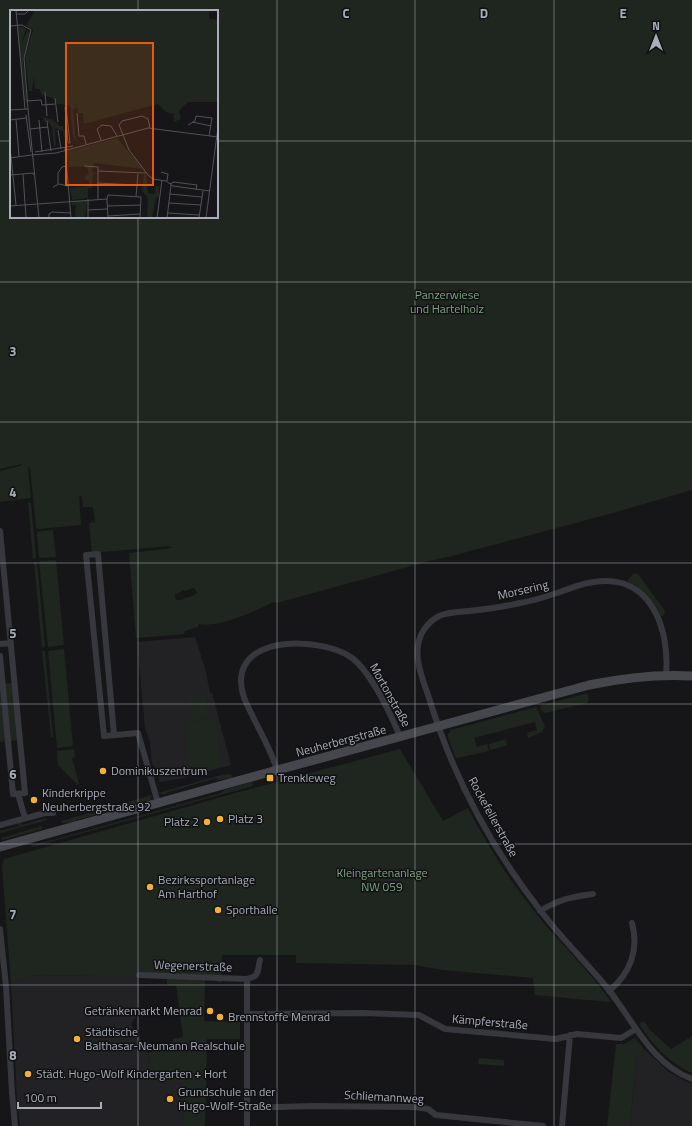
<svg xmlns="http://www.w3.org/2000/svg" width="692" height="1126" viewBox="0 0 692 1126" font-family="'Titillium Web',sans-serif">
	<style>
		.built { fill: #222225 }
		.green { fill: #1e261f; fill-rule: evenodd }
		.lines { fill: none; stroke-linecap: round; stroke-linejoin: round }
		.minor { stroke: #37383d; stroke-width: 6 }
		.secondary { stroke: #45474d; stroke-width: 9 }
		.grid { fill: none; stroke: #a8adb8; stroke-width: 1; stroke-opacity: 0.55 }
		.poi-dot { fill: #f2b134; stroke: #111113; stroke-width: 1.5 }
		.labels { text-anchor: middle; stroke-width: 3; stroke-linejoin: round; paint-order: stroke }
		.park-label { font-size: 12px; fill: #7fa381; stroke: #111113 }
		.street-label { font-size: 12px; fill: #a8adb8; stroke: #111113 }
		.poi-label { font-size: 12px; fill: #a8adb8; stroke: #111113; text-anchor: start }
		.inset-road { fill: none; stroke: #505258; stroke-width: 1 }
		.view { fill: #e8590c; fill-opacity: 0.15; stroke: #e8590c; stroke-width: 2 }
		.inset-edge { fill: none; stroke: #a8adb8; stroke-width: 2 }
		.grid-label { font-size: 13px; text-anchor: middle; font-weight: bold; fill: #a8adb8; stroke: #111113; stroke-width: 3; stroke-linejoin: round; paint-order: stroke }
	</style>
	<rect width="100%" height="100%" fill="#161618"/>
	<path class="built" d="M 195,637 L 205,668 L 210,693 L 212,693 L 231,765 L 184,778 L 160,782 L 155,767 L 152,764 L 150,742 L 145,728 L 137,642 Z
		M 37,975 L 139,976 L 139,1013 L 131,1024 L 148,1053 L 156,1082 L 182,1082 L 183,1126 L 20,1126 L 17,1099 L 11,984 L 31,976 Z
		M 644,1049 L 669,1072 L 685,1081 L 692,1083 L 692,1126 L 630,1126 L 637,1056 L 641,1056 Z"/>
	<path class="green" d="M 0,0 L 692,0 L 692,490 L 613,513 L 452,556 L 433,560 L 277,603 L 273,602 C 254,612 219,628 199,624 L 198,627 L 185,631 L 184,634 L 136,638 L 129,553 L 173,548 L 169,546 L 92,553 L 89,523 L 95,522 L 93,507 L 83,507 L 82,497 L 79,495 L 81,525 L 39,529 L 36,528 L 30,468 L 28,467 L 31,498 L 0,502 L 0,471 L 22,465 L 22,464 L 0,469 ZM 11,11 L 217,11 L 217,217 L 11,217 ZM 193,588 L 195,589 L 197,593 L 195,595 L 180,600 L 176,600 L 175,595 L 181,592 L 182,590 L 184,591 Z
		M 28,502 L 31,503 L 36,558 L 33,559 Z
		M 53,530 L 56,557 L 41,558 L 39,557 L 37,532 Z
		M 56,560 L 64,645 L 48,647 L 39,562 L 40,561 Z
		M 34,562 L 37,562 L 45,646 L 42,648 Z
		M 636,573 L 638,574 L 665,611 L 663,616 L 661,616 C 653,599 643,589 627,581 L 633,574 Z
		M 64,649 L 73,746 L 57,748 L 48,651 Z
		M 42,651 L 45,651 L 53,737 L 51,737 Z
		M 13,683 L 18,740 L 0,742 L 0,684 Z
		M 587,693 L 589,700 L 587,703 L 545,713 L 541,710 L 540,706 Z
		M 206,695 L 208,718 L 191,719 L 189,696 Z
		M 536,707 L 545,726 L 542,732 L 528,738 L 527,733 L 537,730 L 535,722 L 474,738 L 477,747 L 487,744 L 489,751 L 457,758 L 455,757 L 448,737 L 448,734 L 451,730 Z
		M 216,719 L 221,767 L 191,769 L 186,722 Z
		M 506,739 L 507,745 L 490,750 L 489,744 Z
		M 74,749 L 75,757 L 72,758 L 79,784 L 78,785 L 58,765 L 57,751 Z
		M 400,749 L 443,821 L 468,808 C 489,849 514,888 544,923 C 566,949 590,972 610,1000 L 609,1002 L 535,995 L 533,978 L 442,970 L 415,965 L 296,963 L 296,955 L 222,955 L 221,983 L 205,978 L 204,1021 L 240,1022 L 240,1039 L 207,1039 L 205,1126 L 183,1126 L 182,1082 L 156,1083 L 148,1053 L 173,1042 L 173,1039 L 183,1037 L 176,985 L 167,985 L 167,977 L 37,975 L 31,976 L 11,984 L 2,866 L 4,859 L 239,792 Z
		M 231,774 L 232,778 L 218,780 L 216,778 L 166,793 L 165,795 L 158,793 L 221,775 Z
		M 252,782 L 253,786 L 32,847 L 31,846 L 221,793 L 224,790 Z
		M 152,795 L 151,799 L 148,802 L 145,801 L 84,818 L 76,820 L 75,822 L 62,823 L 61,821 Z
		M 46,818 L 47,820 L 0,833 L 0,831 L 19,826 L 18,822 L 21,822 L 22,825 Z
		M 41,826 L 42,829 L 2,840 L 1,838 Z
		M 644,1021 L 650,1030 L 671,1049 L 692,1036 L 692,1073 C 669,1063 653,1045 639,1024 Z
		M 635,1038 L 644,1049 L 641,1056 L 637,1056 L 630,1126 L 607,1126 L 616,1044 L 624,1044 Z
		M 479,1058 L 504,1060 L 504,1066 L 478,1064 Z"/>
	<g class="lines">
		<path class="minor" d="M 0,531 L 25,793 L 13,794 L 0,656
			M 0,644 L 11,643
			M 666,675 C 670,629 651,573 594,582 C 582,583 569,589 557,593 C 545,597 533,601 520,603 C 503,607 486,609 469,611 C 459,612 448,612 439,616 C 433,619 427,625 423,631 C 410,653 423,679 430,701 C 454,779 490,846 540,910 C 561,938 586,962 608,989 C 633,1020 651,1064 692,1079
			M 114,735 L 98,554 L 86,555 L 104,736 L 138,733 L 158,803
			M 277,770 C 272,753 263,737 255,721 C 249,708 241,696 241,681 C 241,633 325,638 352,658 C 370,671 392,716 400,737
			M 18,794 L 25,818
			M 0,825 L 45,813 L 53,813
			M 540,911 C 560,899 571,897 593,894
			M 0,929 L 6,986 L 12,1093 L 15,1126
			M 139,975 L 247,979 C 261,976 257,970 260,960
			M 609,991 C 631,973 639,949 632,923
			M 247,1014 L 363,1013 L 419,1015 L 445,1029 L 556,1039 L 577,1034 L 621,1038 L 636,1029
			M 246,1108 L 313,1106 L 415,1107 L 428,1109 L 436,1115 L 543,1126
			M 247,1126 L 247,979
			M 562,1126 L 570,1035"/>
		<path class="secondary" d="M 0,847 L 219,786 L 589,685 C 623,678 657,674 692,676"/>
	</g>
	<path class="grid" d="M 138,0 L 138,11M 277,0 L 277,1126M 415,0 L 415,1126M 554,0 L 554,1126M 0,141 L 11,141M 217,141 L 692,141M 138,217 L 138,1126M 0,282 L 692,282M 0,422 L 692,422M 0,563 L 692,563M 0,704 L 692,704M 0,844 L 692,844M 0,985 L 692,985"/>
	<g class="poi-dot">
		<circle cx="103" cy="771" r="4"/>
		<rect x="266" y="774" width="8" height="8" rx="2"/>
		<circle cx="34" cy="800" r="4"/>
		<circle cx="220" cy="819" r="4"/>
		<circle cx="207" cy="822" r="4"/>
		<circle cx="150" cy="887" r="4"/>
		<circle cx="218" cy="910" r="4"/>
		<circle cx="210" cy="1011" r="4"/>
		<circle cx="220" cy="1017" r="4"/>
		<circle cx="77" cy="1039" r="4"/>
		<circle cx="28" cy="1074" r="4"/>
		<circle cx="170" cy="1099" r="4"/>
	</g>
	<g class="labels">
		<g class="park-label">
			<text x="447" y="299">Panzerwiese<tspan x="447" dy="14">und Hartelholz</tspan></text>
			<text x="382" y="877">Kleingartenanlage<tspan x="382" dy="14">NW 059</tspan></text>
		</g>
		<g class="street-label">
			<text transform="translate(523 590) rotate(-13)" y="4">Morsering</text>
			<text transform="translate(390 695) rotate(61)" y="4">Mortonstraße</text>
			<text transform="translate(341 741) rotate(-15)" y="4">Neuherbergstraße</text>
			<text transform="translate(493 817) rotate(61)" y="4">Rockefellerstraße</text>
			<text transform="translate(193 966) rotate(2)" y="4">Wegenerstraße</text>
			<text transform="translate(490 1022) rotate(5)" y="4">Kämpferstraße</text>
			<text transform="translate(384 1097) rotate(3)" y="4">Schliemannweg</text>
		</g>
		<g class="poi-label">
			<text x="111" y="775">Dominikuszentrum</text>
			<text x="278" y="782">Trenkleweg</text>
			<text x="42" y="797">Kinderkrippe<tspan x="42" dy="14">Neuherbergstraße 92</tspan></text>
			<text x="228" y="823">Platz 3</text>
			<text x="199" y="826" text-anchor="end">Platz 2</text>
			<text x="158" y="884">Bezirkssportanlage<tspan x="158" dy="14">Am Harthof</tspan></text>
			<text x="226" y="914">Sporthalle</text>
			<text x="202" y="1015" text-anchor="end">Getränkemarkt Menrad</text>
			<text x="228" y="1021">Brennstoffe Menrad</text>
			<text x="85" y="1036">Städtische<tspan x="85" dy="14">Balthasar-Neumann Realschule</tspan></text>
			<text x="36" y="1078">Städt. Hugo-Wolf Kindergarten + Hort</text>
			<text x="178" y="1096">Grundschule an der<tspan x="178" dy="14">Hugo-Wolf-Straße</tspan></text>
		</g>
	</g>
	<g transform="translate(10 10)">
		<rect width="208" height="208" fill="#161618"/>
		<path d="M 25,0 L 199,0 L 199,9 L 208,10 L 208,92 L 178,92 L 169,101 L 171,109 L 164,112 L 164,104 L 156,102 L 148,94 L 74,114 L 73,103 L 68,103 L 67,97 L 63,100 L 66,132 L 63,126 L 60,96 L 45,93 L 45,89 L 31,84 L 30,79 L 25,79 L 24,67 L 22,81 L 19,81 L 15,47 L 23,20 L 16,16 ZM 10,16 L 16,19 L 11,35 L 17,21 L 20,22 L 13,49 L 17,90 L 14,91 L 7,19 ZM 40,95 L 44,112 L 48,113 L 49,116 L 53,116 L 53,120 L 58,119 L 59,126 L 54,127 L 53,121 L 45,118 L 46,136 L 44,136 L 42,117 L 38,112 L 34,112 L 33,107 L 43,110 ZM 107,128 L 133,159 L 84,153 L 82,162 L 87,164 L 83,164 L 82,178 L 78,179 L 78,188 L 62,190 L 60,178 L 79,176 L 79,170 L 76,170 L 75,166 L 79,164 L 77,156 L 58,157 L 57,141 ZM 136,164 L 138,183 L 144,184 L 146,176 L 149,176 L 149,187 L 146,187 L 142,208 L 137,208 L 138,189 L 132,180 L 134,165 ZM 69,191 L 77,191 L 75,208 L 65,208 L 66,195 L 62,195 L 62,192 Z" fill="#1e261f"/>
		<path class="inset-road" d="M 6,0 L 15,99M 7,4 L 15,4 L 19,0M 0,16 L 12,15 L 21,20 L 14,48 L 18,99M 35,82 L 37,106M 45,88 L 48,112M 16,91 L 31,90 L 32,95 L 45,94M 55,97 L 56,97 L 60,133 L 58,133 ZM 0,100 L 18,99 L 29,208M 67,103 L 69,126 L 74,126 L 76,134M 16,105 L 21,142M 6,109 L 9,146M 0,110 L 16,108M 29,110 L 32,142M 37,111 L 41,141M 182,112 L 201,116M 178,115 L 185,111 L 186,106 L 202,108 L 199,126M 140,118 L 138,109 L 132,106 L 112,111 L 109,115 L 119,140 L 138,165 L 143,169 L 156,171 L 163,176 L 200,181M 20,119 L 38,117M 48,120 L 51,139M 91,130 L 87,119 L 92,115 L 101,116 L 107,126M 0,137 L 6,195M 55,138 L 61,208M 25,142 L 63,136M 21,145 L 46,143 L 138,118 L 208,127M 0,148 L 21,145M 74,156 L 88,157M 88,157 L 88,189M 88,161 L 136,163M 151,162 L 158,164 L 157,171M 13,164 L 16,208M 0,165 L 23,163 L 24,165M 87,173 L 127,175M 48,174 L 48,163 L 52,157 L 57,156M 160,174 L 164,172 L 187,175 L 186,180M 43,177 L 49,174 L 58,176M 160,184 L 192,187M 126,186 L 128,164M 78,189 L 78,208M 97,189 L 98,185 L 131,187 L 130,208M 97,189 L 98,207M 159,193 L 191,195M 0,196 L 97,189M 97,196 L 131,195M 78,200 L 98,199M 158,203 L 189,205M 98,206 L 130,204M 39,208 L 39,204 L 42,202 L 61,203M 147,208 L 152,170M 157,208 L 161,175M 189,208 L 193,181M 196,208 L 208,117"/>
		<path class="view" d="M 56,33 L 143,33 L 143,175 L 56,175 Z"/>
		<rect width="208" height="208" class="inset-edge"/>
	</g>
	<g class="grid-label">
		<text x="346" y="18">C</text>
		<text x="484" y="18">D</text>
		<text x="623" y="18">E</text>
		<text x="13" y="356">3</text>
		<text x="13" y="497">4</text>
		<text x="13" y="638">5</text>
		<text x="13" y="779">6</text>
		<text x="13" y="919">7</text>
		<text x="13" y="1060">8</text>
	</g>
	<g transform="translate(656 36)" stroke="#111113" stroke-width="3" paint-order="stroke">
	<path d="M0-3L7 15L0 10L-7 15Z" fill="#a8adb8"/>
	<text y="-6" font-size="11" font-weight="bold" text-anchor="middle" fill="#a8adb8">N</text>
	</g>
	<path d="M18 1102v6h83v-6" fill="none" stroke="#a8adb8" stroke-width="2"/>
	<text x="24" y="1102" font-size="12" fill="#a8adb8" stroke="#111113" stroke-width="3" paint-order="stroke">100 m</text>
</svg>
